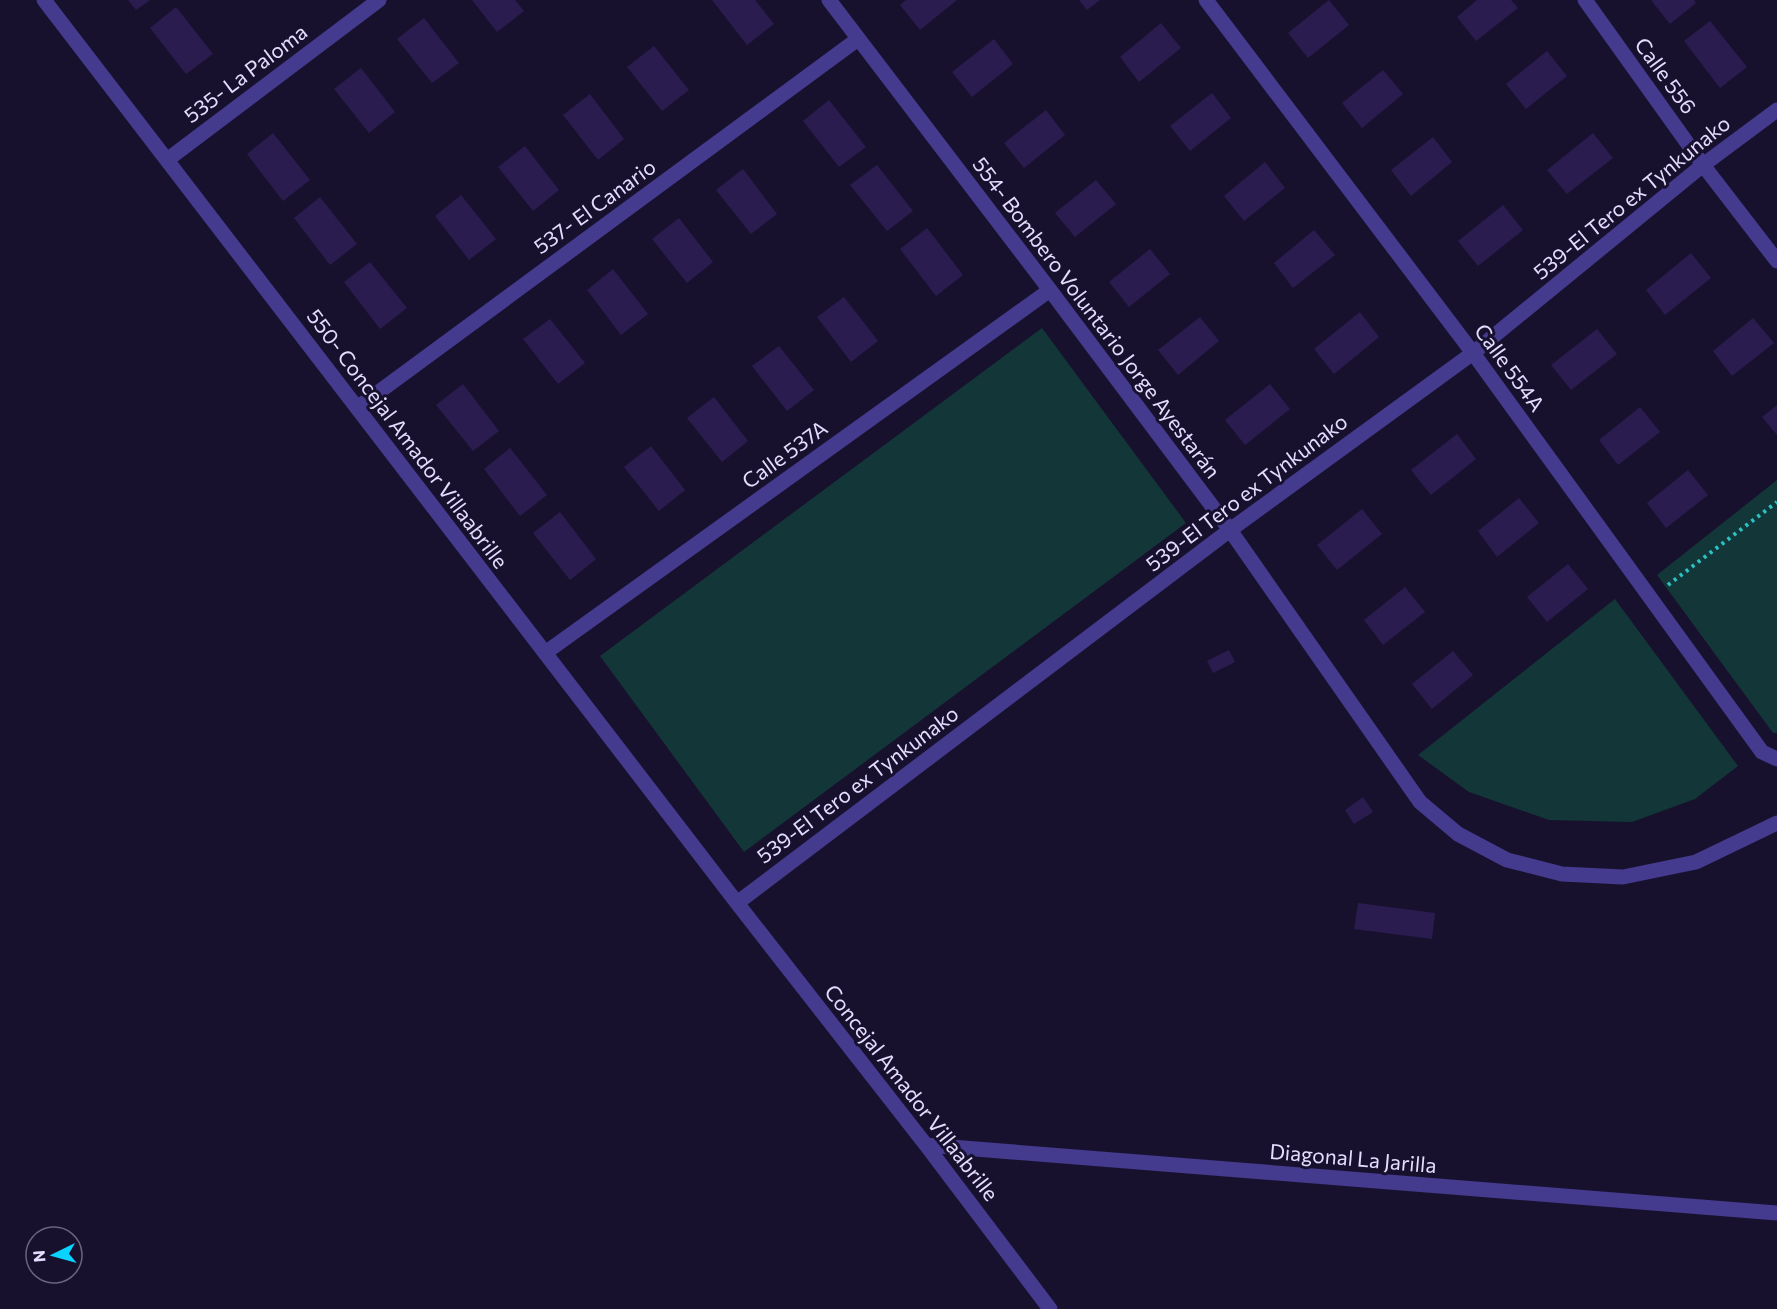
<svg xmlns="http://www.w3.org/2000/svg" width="1777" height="1309" viewBox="0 0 1777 1309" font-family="Commissioner,sans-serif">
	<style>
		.green { fill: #133638 }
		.building { fill: #2a1c4f }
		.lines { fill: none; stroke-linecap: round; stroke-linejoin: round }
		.path { stroke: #2cc2c4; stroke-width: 4; stroke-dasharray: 3 4.5; stroke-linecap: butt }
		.minor { stroke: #443a8e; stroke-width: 15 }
		.labels { text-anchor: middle; stroke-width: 6; stroke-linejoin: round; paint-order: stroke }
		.street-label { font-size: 21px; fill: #e4ddff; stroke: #18112e }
	</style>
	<rect width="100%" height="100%" fill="#18112e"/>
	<path class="green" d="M 1042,328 L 1186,523 L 744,852 L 600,656 Z
		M 1777,480 L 1777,733 L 1773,733 L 1657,575 Z
		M 1615,599 L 1738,766 L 1695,799 L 1632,822 L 1549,820 L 1469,792 L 1418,755 Z"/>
	<path class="building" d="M 128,0 L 150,0 L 136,10 Z
		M 472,0 L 515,0 L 524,11 L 497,32 Z
		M 712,0 L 755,0 L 774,24 L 747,45 Z
		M 906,0 L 957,0 L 920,30 L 900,5 Z
		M 1079,0 L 1100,0 L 1087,10 Z
		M 1329,0 L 1349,25 L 1308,58 L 1288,33 Z
		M 1477,0 L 1511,0 L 1518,8 L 1476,41 L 1457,17 Z
		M 1651,0 L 1694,0 L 1696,3 L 1670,24 Z
		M 176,7 L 213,54 L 186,74 L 150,28 Z
		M 424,18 L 459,63 L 432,83 L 397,39 Z
		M 1710,21 L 1747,67 L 1720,88 L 1684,41 Z
		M 1161,23 L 1181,48 L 1139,82 L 1120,57 Z
		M 994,39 L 1013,64 L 972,97 L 952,72 Z
		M 654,46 L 689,90 L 662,111 L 627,67 Z
		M 1547,51 L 1567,76 L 1526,109 L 1506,84 Z
		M 361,68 L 395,112 L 369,133 L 334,89 Z
		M 1383,70 L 1403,94 L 1362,128 L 1342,103 Z
		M 1212,93 L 1231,118 L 1190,151 L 1170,126 Z
		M 590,94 L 624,139 L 598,160 L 563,115 Z
		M 829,100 L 866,147 L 839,167 L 803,121 Z
		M 1046,110 L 1065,135 L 1024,168 L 1004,143 Z
		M 273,133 L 310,180 L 283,201 L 247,154 Z
		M 1593,133 L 1613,158 L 1567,194 L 1547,170 Z
		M 1433,137 L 1452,162 L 1411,196 L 1391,170 Z
		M 525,146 L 559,190 L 533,211 L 498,167 Z
		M 1265,162 L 1285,188 L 1244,221 L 1224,196 Z
		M 877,165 L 913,211 L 887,231 L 850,185 Z
		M 743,169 L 777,214 L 751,234 L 716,190 Z
		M 1096,180 L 1116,204 L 1075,237 L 1055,213 Z
		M 461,195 L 496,239 L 469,260 L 435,216 Z
		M 320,197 L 357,244 L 330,265 L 294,218 Z
		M 1503,205 L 1523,230 L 1478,266 L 1458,241 Z
		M 679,218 L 713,262 L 687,283 L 652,239 Z
		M 927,228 L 963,275 L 936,296 L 900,249 Z
		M 1314,230 L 1335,255 L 1293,288 L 1274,263 Z
		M 1150,249 L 1170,274 L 1129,307 L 1109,282 Z
		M 1691,253 L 1711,278 L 1665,315 L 1646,290 Z
		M 370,262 L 407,308 L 380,329 L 344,282 Z
		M 613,269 L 648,314 L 621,335 L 587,290 Z
		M 844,297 L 878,341 L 851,362 L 817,317 Z
		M 1360,312 L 1379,337 L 1334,374 L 1314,349 Z
		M 1200,317 L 1219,341 L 1178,375 L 1158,350 Z
		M 1753,318 L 1774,343 L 1732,376 L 1713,351 Z
		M 550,319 L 585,363 L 558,384 L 523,339 Z
		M 1597,329 L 1617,354 L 1571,390 L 1551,365 Z
		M 779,346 L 814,390 L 787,411 L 752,366 Z
		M 463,384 L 499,431 L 473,451 L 436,405 Z
		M 1270,384 L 1290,409 L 1245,445 L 1225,420 Z
		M 714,397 L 748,441 L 722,462 L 687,418 Z
		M 1777,405 L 1777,435 L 1762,417 Z
		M 1640,407 L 1660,432 L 1618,465 L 1599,440 Z
		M 1457,434 L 1476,459 L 1431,495 L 1411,470 Z
		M 651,446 L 685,490 L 659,511 L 624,467 Z
		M 510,448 L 547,495 L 520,516 L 484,469 Z
		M 1688,470 L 1708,495 L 1666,528 L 1647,503 Z
		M 1519,498 L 1539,523 L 1497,557 L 1478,531 Z
		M 1362,509 L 1382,534 L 1337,570 L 1317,545 Z
		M 560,512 L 596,559 L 570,580 L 533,533 Z
		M 1568,564 L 1588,589 L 1547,622 L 1527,597 Z
		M 1405,587 L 1425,612 L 1383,645 L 1364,620 Z
		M 1229,650 L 1235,662 L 1213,673 L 1207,661 Z
		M 1453,651 L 1473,675 L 1432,709 L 1412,684 Z
		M 1363,797 L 1373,812 L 1354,824 L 1345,810 Z
		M 1358,903 L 1435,913 L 1432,939 L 1354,929 Z"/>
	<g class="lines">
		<path class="path" d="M 1668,585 L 1777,502"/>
		<path class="minor" d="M 44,0 L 737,903 L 926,1145 L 1050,1309
			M 829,0 L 1050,290 L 1230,530 L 1420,802 L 1458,834 L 1507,860 L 1562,874 L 1623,877 L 1696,862 L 1777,823
			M 1206,0 L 1473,353 L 1762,752 L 1777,759
			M 1585,0 L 1703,165 L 1777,261
			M 167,160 L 379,0
			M 357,408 L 858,39
			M 545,653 L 1050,290
			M 737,903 L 1230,530 L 1473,353 L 1703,165 L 1777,110
			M 926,1145 L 1777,1213"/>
	</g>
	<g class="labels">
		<g class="street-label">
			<text transform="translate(246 74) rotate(-37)" y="7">535- La Paloma</text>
			<text transform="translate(1665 76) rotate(54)" y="7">Calle 556</text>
			<text transform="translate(1632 198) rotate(-39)" y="7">539-El Tero ex Tynkunako</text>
			<text transform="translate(595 207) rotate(-36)" y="7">537- El Canario</text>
			<text transform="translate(1096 318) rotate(53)" y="7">554- Bombero Voluntario Jorge Ayestarán</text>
			<text transform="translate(1509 368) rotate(54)" y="7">Calle 554A</text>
			<text transform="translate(407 439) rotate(53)" y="7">550- Concejal Amador Villaabrille</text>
			<text transform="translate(785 455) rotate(-36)" y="7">Calle 537A</text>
			<text transform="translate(1247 493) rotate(-37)" y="7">539-El Tero ex Tynkunako</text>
			<text transform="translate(858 785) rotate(-37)" y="7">539-El Tero ex Tynkunako</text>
			<text transform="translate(911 1093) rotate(52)" y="7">Concejal Amador Villaabrille</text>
			<text transform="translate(1353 1159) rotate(5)" y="7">Diagonal La Jarilla</text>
		</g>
	</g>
	<g transform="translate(54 1255) rotate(265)"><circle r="28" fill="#18112e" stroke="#6a6382" stroke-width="1.5"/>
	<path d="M0-4.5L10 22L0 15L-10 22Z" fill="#09d3ff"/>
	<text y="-9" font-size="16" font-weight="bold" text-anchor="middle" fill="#e4ddff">N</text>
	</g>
</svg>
